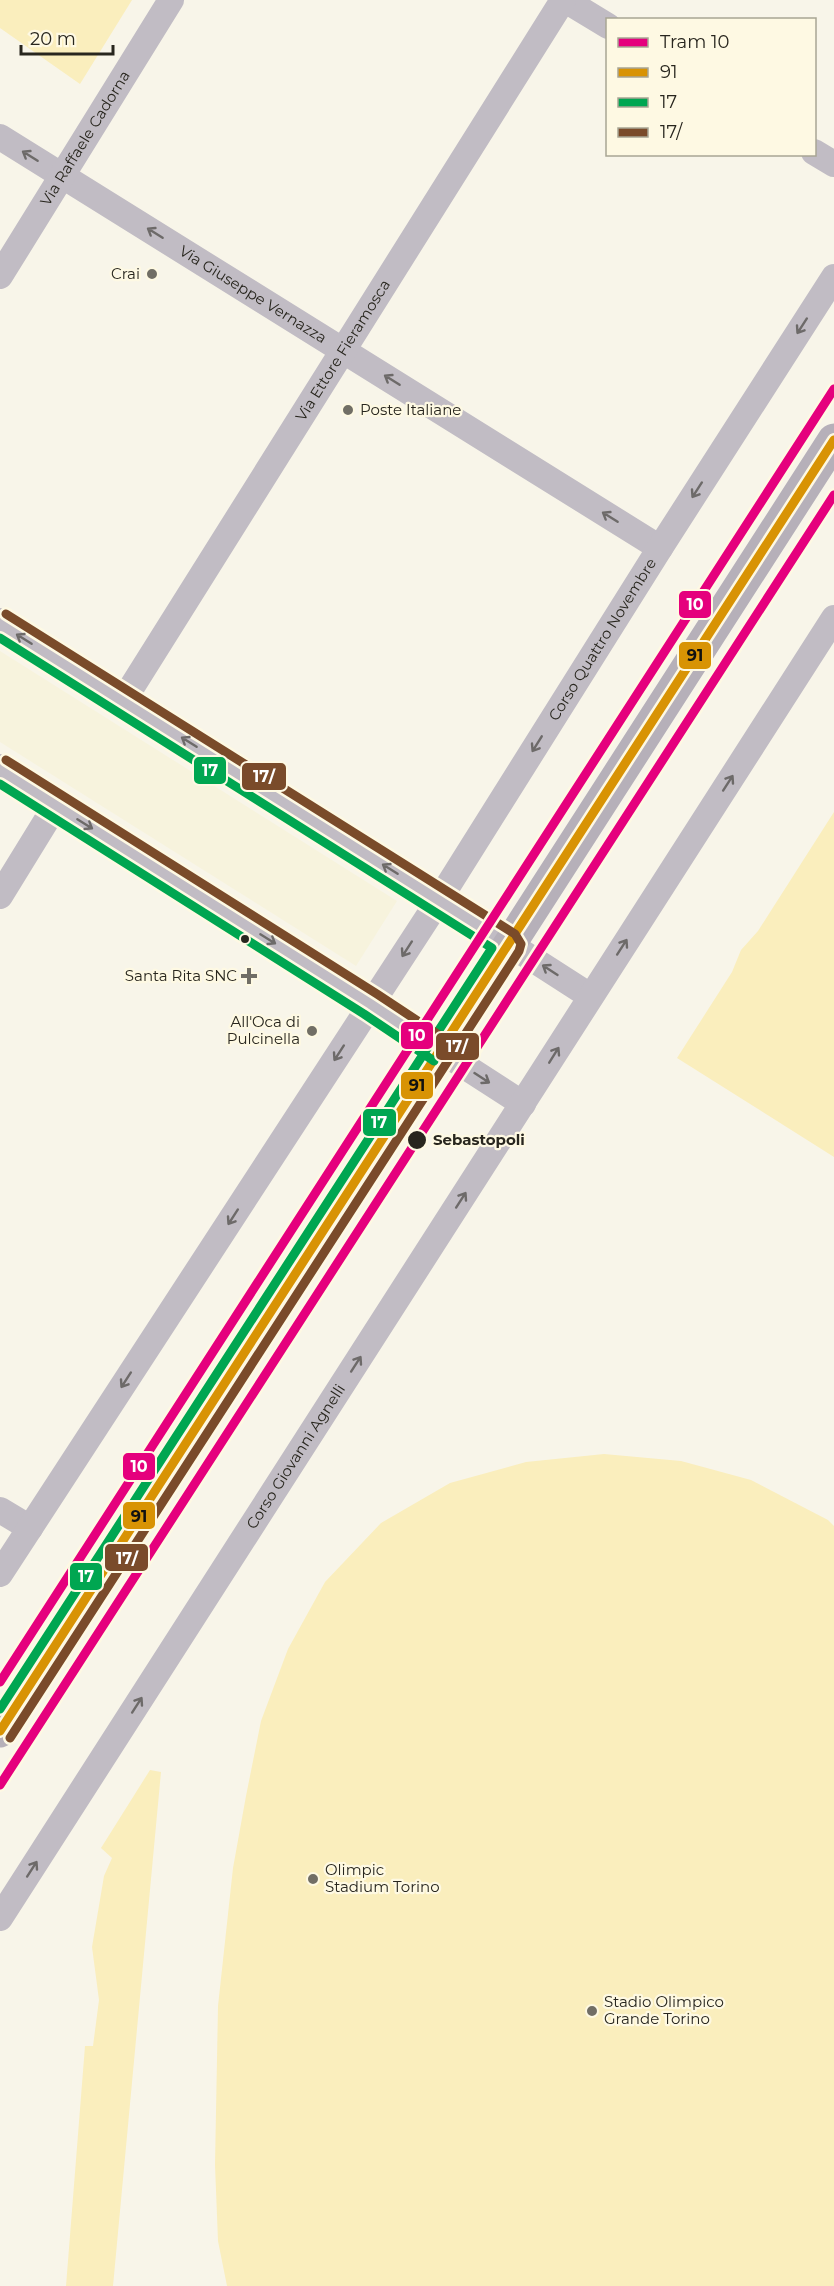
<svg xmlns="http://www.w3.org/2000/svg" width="834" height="2286" viewBox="0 0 834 2286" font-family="Montserrat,sans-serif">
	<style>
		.built { fill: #f7f3dd }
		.green { fill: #faeebd }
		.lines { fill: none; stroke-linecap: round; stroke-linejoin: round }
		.minor { stroke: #c1bcc4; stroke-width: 26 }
		.tertiary { stroke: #c1bcc4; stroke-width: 32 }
		.secondary { stroke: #b6b0b9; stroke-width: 33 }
		.bus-1-casing { stroke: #fef9e3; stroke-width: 14 }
		.bus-2-casing { stroke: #fef9e3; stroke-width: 14 }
		.bus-3-casing { stroke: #fef9e3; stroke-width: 14 }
		.bus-1 { stroke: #d89304; stroke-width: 9 }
		.bus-2 { stroke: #00a651; stroke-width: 9 }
		.bus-3 { stroke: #7a4b2a; stroke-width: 9 }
		.tram-1-casing { stroke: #fef9e3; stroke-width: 14 }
		.tram-1 { stroke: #e5007d; stroke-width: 9 }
		.oneway { stroke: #6d6a69 }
		.poi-dot { fill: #716e65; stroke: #fef9e3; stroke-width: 2 }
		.bus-dot { fill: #28261e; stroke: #fef9e3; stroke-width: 2 }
		.labels { text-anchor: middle; stroke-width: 4.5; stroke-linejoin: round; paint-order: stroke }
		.street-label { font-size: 15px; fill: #28261e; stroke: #fef9e3 }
		.poi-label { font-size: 15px; fill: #28261e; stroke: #fef9e3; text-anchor: end }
		.stop-label { font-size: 15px; font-weight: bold; fill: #28261e; stroke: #fef9e3; text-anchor: start }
		.line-badge { stroke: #fef9e3; stroke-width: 2 }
		.badge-label { font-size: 16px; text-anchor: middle; font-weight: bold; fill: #fff }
		.pale-badge-label { font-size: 16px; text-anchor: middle; font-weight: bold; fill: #111 }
	</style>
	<rect width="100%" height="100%" fill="#f8f5e9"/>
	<path class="built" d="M 0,651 L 397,901 L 356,966 L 0,742 Z"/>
	<path class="green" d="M 0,0 L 132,0 L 80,84 L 0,28 Z
		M 834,812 L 834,1157 L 677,1058 L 732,972 L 741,950 L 758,931 Z
		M 604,1454 L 681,1461 L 751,1480 L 828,1520 L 834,1526 L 834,2286 L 227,2286 L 218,2241 L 215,2165 L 218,2006 L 233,1868 L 246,1796 L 261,1721 L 288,1649 L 325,1582 L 381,1523 L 450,1483 L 526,1462 Z
		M 150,1770 L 161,1772 L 113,2286 L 66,2286 L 85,2046 L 93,2046 L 99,2000 L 92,1947 L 104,1876 L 112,1858 L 101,1848 Z"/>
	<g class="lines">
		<g class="minor">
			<path d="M 565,0 L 608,26"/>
			<path id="s1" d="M 0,137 L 660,548"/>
			<path d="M 814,152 L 834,164"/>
			<path id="s2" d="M 0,276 L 171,0"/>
			<path id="s3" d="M 123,701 L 563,0"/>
			<path d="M 0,896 L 56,805"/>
			<path d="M 509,944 L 590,996"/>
			<path d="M 441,1051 L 523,1104"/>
			<path d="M 0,1510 L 30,1528"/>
			<path id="s4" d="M 0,1574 L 439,900 L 660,548 L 834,277"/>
			<path id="s5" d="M 0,1918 L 834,618"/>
		</g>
		<path class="tertiary" d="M 0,624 L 509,944
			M 0,770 L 371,1004 L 441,1051"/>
		<path class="secondary" d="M 0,1731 L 441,1051 L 834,440"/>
		<defs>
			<path id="bus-1" d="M 0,1731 L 834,440"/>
			<path id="bus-2" d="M 0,638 L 492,948 L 0,1709
				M 0,784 L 364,1014 L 434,1061"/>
			<path id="bus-3" d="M 6,614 L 515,934 L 521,944 L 519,951 L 10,1738
				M 6,760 L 377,994 L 448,1041"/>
		</defs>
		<use href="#bus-1" class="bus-1-casing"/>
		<use href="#bus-2" class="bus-2-casing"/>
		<use href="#bus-3" class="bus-3-casing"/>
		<use href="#bus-1" class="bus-1"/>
		<use href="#bus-2" class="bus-2"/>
		<use href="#bus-3" class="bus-3"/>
		<defs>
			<path id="tram-1" d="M 0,1682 L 834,389
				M 0,1785 L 834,495"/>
		</defs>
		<use href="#tram-1" class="tram-1-casing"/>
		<use href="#tram-1" class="tram-1"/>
	</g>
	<defs><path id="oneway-shaft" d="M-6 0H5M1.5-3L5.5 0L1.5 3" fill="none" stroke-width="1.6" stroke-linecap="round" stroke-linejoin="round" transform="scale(1.5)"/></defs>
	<g class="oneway">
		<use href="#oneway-shaft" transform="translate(30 156) rotate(-148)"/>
		<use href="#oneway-shaft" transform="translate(155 233) rotate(-148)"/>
		<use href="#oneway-shaft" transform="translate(802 326) rotate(123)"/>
		<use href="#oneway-shaft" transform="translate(392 380) rotate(-148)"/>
		<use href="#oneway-shaft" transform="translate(697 490) rotate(123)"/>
		<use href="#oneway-shaft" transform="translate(610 517) rotate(-148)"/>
		<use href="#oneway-shaft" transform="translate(24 639) rotate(-148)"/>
		<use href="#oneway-shaft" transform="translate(189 742) rotate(-148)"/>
		<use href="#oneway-shaft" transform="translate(537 744) rotate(122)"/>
		<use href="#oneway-shaft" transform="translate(728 783) rotate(-57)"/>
		<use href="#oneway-shaft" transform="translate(85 824) rotate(32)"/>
		<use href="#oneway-shaft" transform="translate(390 869) rotate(-148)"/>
		<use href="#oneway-shaft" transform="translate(268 939) rotate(32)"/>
		<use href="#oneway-shaft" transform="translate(622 947) rotate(-57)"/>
		<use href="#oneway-shaft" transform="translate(407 949) rotate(123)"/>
		<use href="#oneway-shaft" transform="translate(550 970) rotate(-147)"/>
		<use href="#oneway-shaft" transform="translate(339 1053) rotate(123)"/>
		<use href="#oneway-shaft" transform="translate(554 1055) rotate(-58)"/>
		<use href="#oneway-shaft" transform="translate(482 1078) rotate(33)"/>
		<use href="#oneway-shaft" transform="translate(461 1200) rotate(-57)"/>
		<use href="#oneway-shaft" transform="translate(233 1217) rotate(123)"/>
		<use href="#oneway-shaft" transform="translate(356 1364) rotate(-57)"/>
		<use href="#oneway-shaft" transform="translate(126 1380) rotate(123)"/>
		<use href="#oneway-shaft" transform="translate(137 1705) rotate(-57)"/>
		<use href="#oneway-shaft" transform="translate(32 1869) rotate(-57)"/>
	</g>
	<g class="poi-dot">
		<circle cx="152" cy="274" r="6"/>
		<circle cx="348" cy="410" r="6"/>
		<path d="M246 967h6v6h6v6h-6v6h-6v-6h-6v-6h6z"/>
		<circle cx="312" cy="1031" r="6"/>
		<circle cx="313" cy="1879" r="6"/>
		<circle cx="592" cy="2011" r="6"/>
	</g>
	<g class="bus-dot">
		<circle cx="245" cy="939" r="5"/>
		<circle cx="417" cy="1140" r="10"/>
	</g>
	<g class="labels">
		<g class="street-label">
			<text dy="5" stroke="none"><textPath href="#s2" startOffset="162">Via Raffaele Cadorna</textPath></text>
			<text dy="5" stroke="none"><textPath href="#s1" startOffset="298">Via Giuseppe Vernazza</textPath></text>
			<text dy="5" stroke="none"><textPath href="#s3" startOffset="414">Via Ettore Fieramosca</textPath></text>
			<text dy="5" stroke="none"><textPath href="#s4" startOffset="1112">Corso Quattro Novembre</textPath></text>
			<text dy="5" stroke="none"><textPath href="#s5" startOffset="548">Corso Giovanni Agnelli</textPath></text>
		</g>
		<g class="poi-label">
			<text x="140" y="279">Crai</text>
			<text x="360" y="415" text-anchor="start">Poste Italiane</text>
			<text x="237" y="981">Santa Rita SNC</text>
			<text x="300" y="1027">All'Oca di<tspan x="300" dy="17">Pulcinella</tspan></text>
			<text x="325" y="1875" text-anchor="start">Olimpic<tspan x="325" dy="17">Stadium Torino</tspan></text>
			<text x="604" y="2007" text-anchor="start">Stadio Olimpico<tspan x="604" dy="17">Grande Torino</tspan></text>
		</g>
		<g class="stop-label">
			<text x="433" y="1145">Sebastopoli</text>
		</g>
	</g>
	<g class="line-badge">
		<rect x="678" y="590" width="34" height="29" rx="6" fill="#e5007d"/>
		<rect x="678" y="641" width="34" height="29" rx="6" fill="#d89304"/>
		<rect x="193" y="756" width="34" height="29" rx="6" fill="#00a651"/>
		<rect x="241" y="762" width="46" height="29" rx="6" fill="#7a4b2a"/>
		<rect x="400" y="1021" width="34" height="29" rx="6" fill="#e5007d"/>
		<rect x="435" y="1032" width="45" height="29" rx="6" fill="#7a4b2a"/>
		<rect x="400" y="1071" width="34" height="29" rx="6" fill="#d89304"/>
		<rect x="362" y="1108" width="35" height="29" rx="6" fill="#00a651"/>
		<rect x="122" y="1452" width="34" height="29" rx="6" fill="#e5007d"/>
		<rect x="122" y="1501" width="34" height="29" rx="6" fill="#d89304"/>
		<rect x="104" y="1543" width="45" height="29" rx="6" fill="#7a4b2a"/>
		<rect x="69" y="1562" width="34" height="29" rx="6" fill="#00a651"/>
	</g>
	<g class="badge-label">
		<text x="695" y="610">10</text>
		<text x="210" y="776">17</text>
		<text x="264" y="782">17/</text>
		<text x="417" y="1041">10</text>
		<text x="457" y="1052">17/</text>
		<text x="379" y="1128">17</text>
		<text x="139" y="1472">10</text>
		<text x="127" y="1564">17/</text>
		<text x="86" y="1582">17</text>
	</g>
	<g class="pale-badge-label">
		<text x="695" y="661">91</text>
		<text x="417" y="1091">91</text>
		<text x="139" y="1522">91</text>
	</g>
	<rect x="606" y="18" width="210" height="138" fill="#fef9e3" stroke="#a8a594" stroke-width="1.5"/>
	<rect x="618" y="38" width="30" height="9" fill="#e5007d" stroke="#a8a594" stroke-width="1.5"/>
	<text x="660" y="48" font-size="18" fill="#28261e">Tram 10</text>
	<rect x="618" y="68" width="30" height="9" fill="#d89304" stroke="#a8a594" stroke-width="1.5"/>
	<text x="660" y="78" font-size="18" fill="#28261e">91</text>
	<rect x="618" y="98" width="30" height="9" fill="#00a651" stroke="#a8a594" stroke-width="1.5"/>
	<text x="660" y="108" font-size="18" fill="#28261e">17</text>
	<rect x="618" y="128" width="30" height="9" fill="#7a4b2a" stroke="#a8a594" stroke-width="1.5"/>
	<text x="660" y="138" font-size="18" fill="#28261e">17/</text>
	<path d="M21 45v9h92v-9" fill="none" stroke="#28261e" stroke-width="3"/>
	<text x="30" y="45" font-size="18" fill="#28261e" stroke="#fef9e3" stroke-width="4.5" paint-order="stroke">20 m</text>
</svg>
